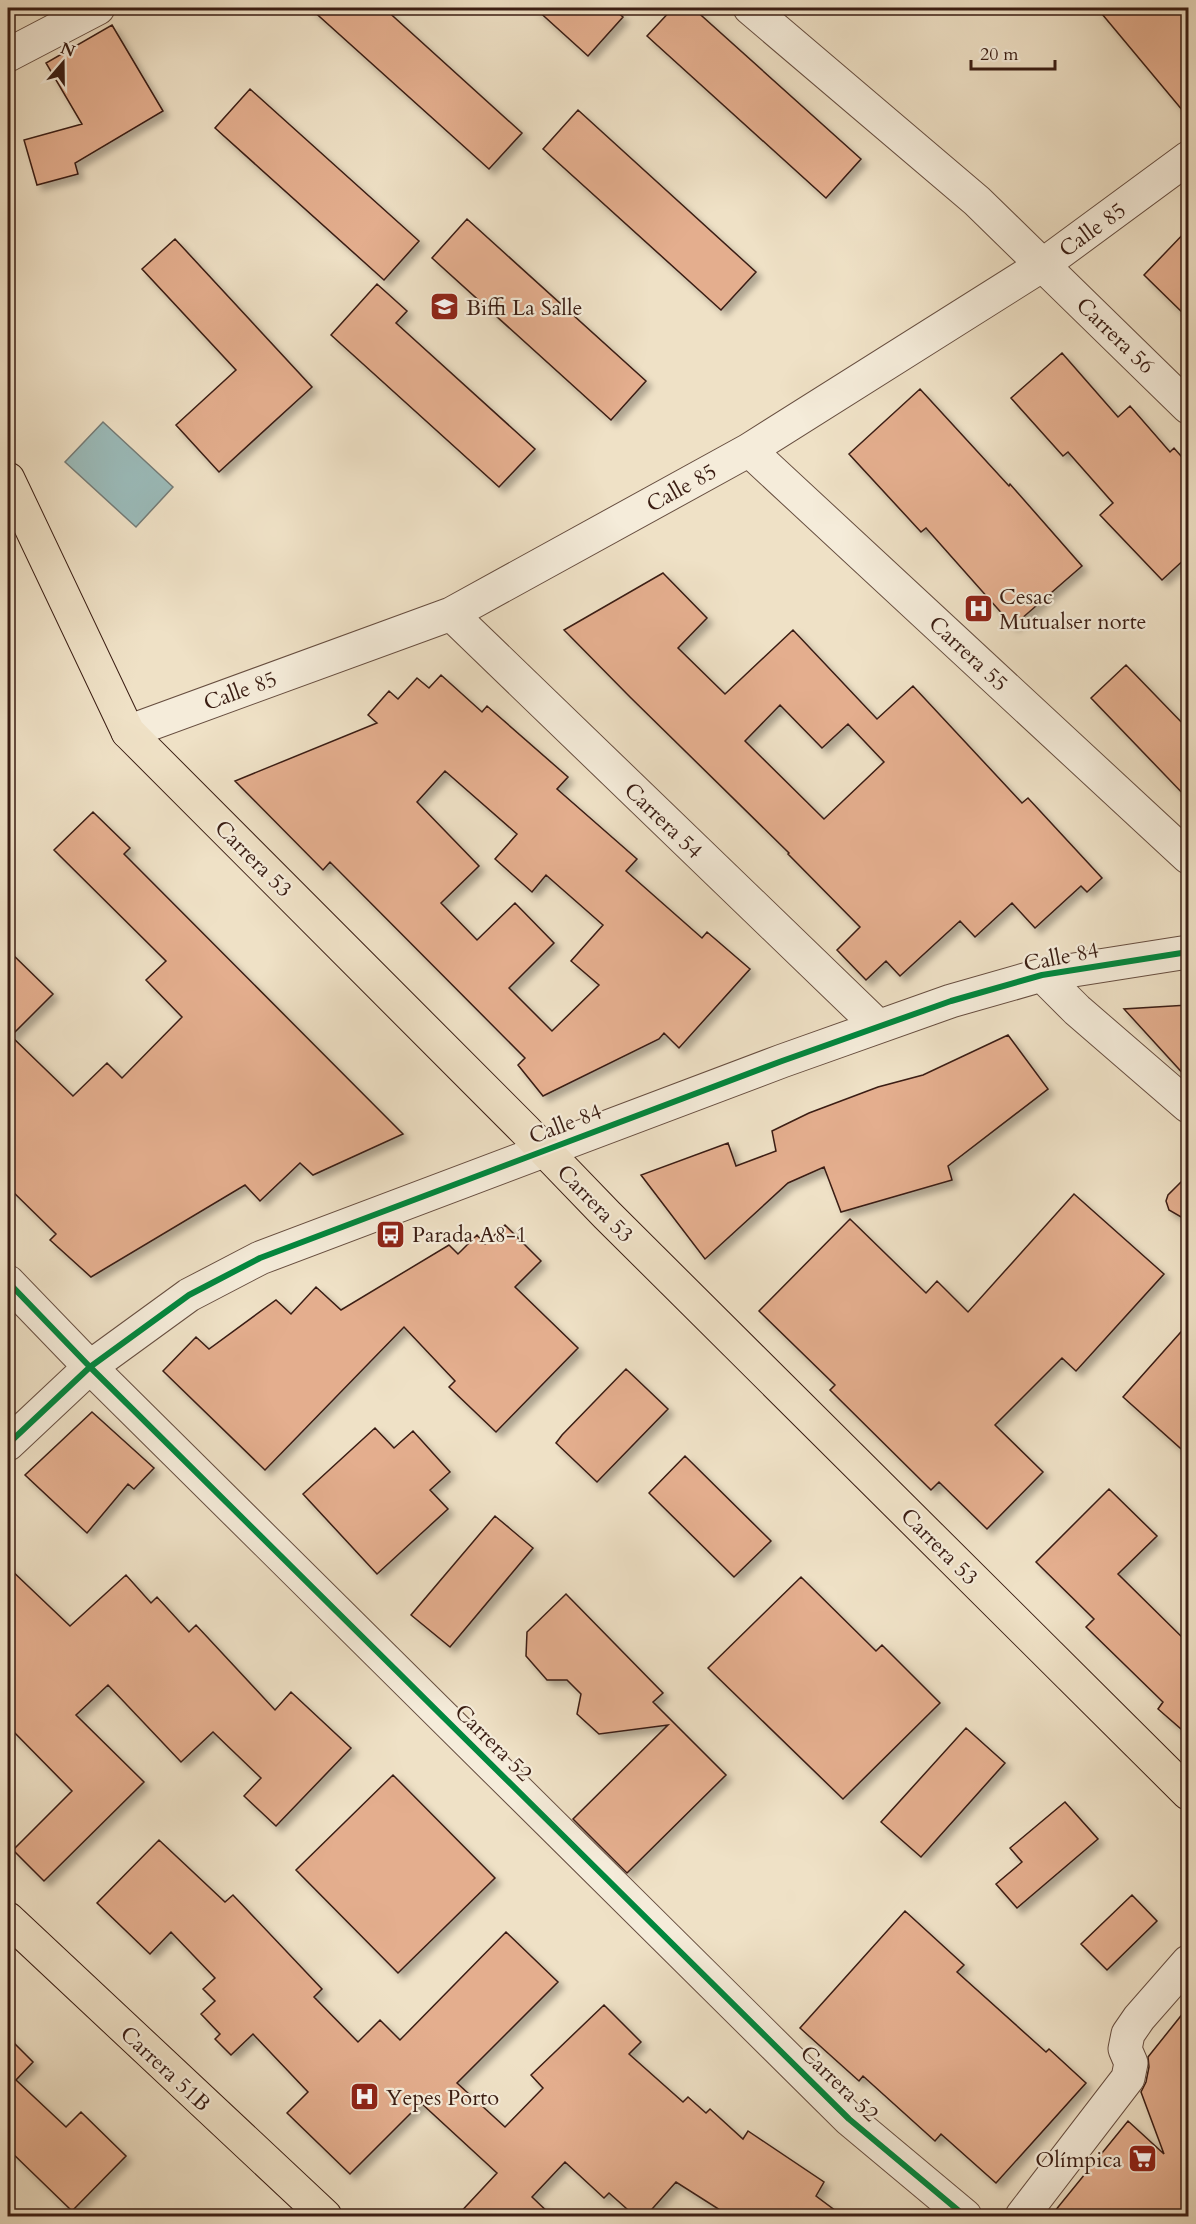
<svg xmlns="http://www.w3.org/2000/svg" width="1196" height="2224" viewBox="0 0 1196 2224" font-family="Cardo,serif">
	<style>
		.water { fill: #9bbcbb; stroke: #747c78; stroke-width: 1.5 }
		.building { fill: #e4ae8e; stroke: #3a1d13; stroke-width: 1.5; fill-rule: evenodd; filter: url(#shadow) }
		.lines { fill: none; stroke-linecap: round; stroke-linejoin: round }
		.minor-casing { stroke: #674e40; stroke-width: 35 }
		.major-casing { stroke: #3a1d13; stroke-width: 35 }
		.minor { stroke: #f5ecda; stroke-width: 33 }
		.major { stroke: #efe1c6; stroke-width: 33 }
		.cycleway-casing { stroke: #f5ecda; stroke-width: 10 }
		.cycleway { stroke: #00873e; stroke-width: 6 }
		.labels { text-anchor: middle; stroke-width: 4.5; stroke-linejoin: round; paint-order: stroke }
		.street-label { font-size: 22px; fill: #3a1d13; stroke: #f5ecda }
		.poi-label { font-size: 22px; fill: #3a1d13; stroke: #f5ecda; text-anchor: start }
	</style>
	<defs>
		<filter id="shadow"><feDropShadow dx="5.5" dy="5.5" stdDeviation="3" flood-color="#0004"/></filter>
	</defs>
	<rect width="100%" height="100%" fill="#efe1c6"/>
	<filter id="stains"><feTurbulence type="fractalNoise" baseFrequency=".00333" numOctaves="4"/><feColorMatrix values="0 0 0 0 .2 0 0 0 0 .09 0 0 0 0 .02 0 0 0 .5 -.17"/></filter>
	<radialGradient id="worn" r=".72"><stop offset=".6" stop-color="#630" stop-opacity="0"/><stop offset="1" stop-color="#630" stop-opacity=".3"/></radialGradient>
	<path class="water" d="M 103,422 L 173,487 L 136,527 L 65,462 Z"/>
	<path class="building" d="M 310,8 L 384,8 L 522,133 L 489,169 Z
		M 535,8 L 612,8 L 623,17 L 588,56 Z
		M 673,8 L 693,8 L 861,159 L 826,198 L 647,36 Z
		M 1097,8 L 1188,8 L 1188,117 Z
		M 112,25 L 163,111 L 75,163 L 78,174 L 37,185 L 24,140 L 82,124 L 46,63 Z
		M 250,89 L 419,241 L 384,280 L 215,128 Z
		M 578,110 L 756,272 L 721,310 L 543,149 Z
		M 467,219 L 646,381 L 611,420 L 432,258 Z
		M 1188,229 L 1188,318 L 1144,275 Z
		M 175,239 L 312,387 L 219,472 L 176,425 L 236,370 L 142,269 Z
		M 377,284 L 407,311 L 396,323 L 535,449 L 499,487 L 331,335 Z
		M 1062,353 L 1118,417 L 1130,406 L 1170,452 L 1174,448 L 1188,464 L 1188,556 L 1162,580 L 1100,515 L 1113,503 L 1068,452 L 1063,456 L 1011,398 Z
		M 920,389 L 1009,486 L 1010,484 L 1082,566 L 1013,626 L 926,528 L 921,532 L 849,454 Z
		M 663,573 L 707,618 L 678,648 L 725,694 L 793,630 L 877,719 L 913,686 L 1022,803 L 1028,798 L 1102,878 L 1087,892 L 1081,886 L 1035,928 L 1012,903 L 975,937 L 960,921 L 900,976 L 886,961 L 866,980 L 837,950 L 860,927 L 788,854 L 789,853 L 630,697 L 564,630 ZM 780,705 L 822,748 L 848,724 L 884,762 L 824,819 L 745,741 Z
		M 1126,665 L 1188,729 L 1188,799 L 1091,698 Z
		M 441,675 L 482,712 L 487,706 L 568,777 L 557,789 L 637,859 L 626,871 L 702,938 L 707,932 L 750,969 L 679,1048 L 664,1033 L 659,1039 L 543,1096 L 518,1065 L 525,1058 L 330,862 L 323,870 L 235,781 L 377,723 L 368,715 L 389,691 L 398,699 L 417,678 L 429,688 ZM 445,771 L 517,834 L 495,859 L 532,892 L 546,875 L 603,925 L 571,961 L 599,985 L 552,1031 L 509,988 L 554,943 L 515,903 L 477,940 L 441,903 L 479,866 L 417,802 Z
		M 93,812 L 130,848 L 124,854 L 403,1134 L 313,1175 L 300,1163 L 260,1201 L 245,1185 L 91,1277 L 50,1240 L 56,1234 L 8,1187 L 8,950 L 53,994 L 11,1036 L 73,1096 L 107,1063 L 122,1078 L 182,1017 L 146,980 L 166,961 L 54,850 Z
		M 1188,1005 L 1188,1079 L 1124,1009 Z
		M 1008,1035 L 1048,1089 L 948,1166 L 952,1180 L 841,1212 L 824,1167 L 788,1183 L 705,1259 L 641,1175 L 728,1143 L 736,1166 L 776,1151 L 772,1131 L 809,1113 L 878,1087 L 923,1075 Z
		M 1188,1175 L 1188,1221 L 1169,1210 L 1166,1201 L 1168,1195 Z
		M 1074,1194 L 1164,1274 L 1076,1371 L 1062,1358 L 995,1425 L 1043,1472 L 987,1529 L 939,1482 L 931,1490 L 830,1390 L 835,1385 L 759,1311 L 850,1219 L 926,1293 L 937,1281 L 968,1312 Z
		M 505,1225 L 541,1261 L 515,1287 L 578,1348 L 496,1432 L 449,1387 L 455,1381 L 404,1327 L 265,1470 L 163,1371 L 196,1337 L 209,1349 L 276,1300 L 291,1314 L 316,1287 L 341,1310 L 449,1245 L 458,1254 L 477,1235 L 485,1244 Z
		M 1188,1324 L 1188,1455 L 1123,1397 Z
		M 626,1369 L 668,1409 L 597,1482 L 556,1443 L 562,1435 Z
		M 92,1412 L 154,1468 L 134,1489 L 128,1484 L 87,1533 L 25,1475 Z
		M 375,1428 L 394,1448 L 413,1431 L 450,1472 L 430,1490 L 448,1509 L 377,1574 L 303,1494 Z
		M 685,1456 L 771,1541 L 734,1577 L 649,1493 Z
		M 1109,1489 L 1157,1536 L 1118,1574 L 1188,1643 L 1188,1735 L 1158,1709 L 1163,1702 L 1086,1627 L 1094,1619 L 1036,1562 Z
		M 495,1516 L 533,1548 L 450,1647 L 411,1615 Z
		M 8,1567 L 70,1626 L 126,1575 L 151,1603 L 157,1597 L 189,1632 L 196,1625 L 275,1710 L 291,1692 L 351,1748 L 276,1826 L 244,1796 L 261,1778 L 213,1732 L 181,1762 L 108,1685 L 76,1715 L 144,1782 L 44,1881 L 13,1850 L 72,1791 L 8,1726 Z
		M 801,1577 L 876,1651 L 882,1645 L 940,1703 L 843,1799 L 708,1668 Z
		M 566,1594 L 663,1693 L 653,1702 L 726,1775 L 627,1873 L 573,1819 L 668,1725 L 599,1734 L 577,1714 L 581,1694 L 567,1680 L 547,1680 L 526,1656 L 527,1632 Z
		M 966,1728 L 1005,1763 L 921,1857 L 881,1822 Z
		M 393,1775 L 495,1878 L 398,1973 L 296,1870 Z
		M 1065,1802 L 1098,1839 L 1017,1908 L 996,1884 L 1022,1862 L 1010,1848 Z
		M 159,1840 L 225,1902 L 233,1895 L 322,1989 L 314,1997 L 358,2042 L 380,2020 L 400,2040 L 506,1932 L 558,1982 L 457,2083 L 505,2127 L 543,2088 L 531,2075 L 604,2005 L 641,2042 L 629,2054 L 683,2102 L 688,2097 L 706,2113 L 710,2109 L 743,2139 L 748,2131 L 824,2182 L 816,2196 L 844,2217 L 731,2217 L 676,2182 L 645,2217 L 636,2217 L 609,2193 L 604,2198 L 565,2162 L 532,2197 L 553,2217 L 456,2217 L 497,2173 L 421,2103 L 350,2174 L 287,2113 L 308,2092 L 253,2034 L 231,2055 L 215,2039 L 220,2034 L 201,2014 L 215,2001 L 203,1989 L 215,1978 L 171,1932 L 150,1954 L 97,1903 Z
		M 1132,1895 L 1157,1921 L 1107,1970 L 1081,1944 Z
		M 905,1911 L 964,1965 L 957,1972 L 1046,2052 L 1049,2049 L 1086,2083 L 996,2183 L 941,2134 L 935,2141 L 863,2076 L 859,2081 L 800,2028 Z
		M 1188,2007 L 1188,2217 L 1050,2217 L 1128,2121 L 1164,2154 L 1141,2092 L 1146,2082 L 1149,2067 L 1148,2057 Z
		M 8,2037 L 33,2062 L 16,2080 L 66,2127 L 81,2112 L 126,2156 L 72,2211 L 8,2149 Z"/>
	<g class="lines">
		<defs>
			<path id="minor" d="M 750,8 L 977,201 L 1188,407
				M 8,55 L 98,8
				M 749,450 L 1188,857
				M 451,614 L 877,1025
				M 128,732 L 451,614 L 749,450 L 1044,264 L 1188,158
				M 1042,975 L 1077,1010 L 1188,1106
				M 8,1282 L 90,1367 L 849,2119 L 965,2216
				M 8,1444 L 90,1367 L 189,1295 L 260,1258 L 782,1061 L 951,1001 L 1042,975 L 1188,952
				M 1022,2216 L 1128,2078 L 1131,2063 L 1125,2049 L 1128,2034 L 1139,2018 L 1188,1962"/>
			<path id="major" d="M 8,479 L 128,732 L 525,1130 L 607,1215 L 1188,1793
				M 8,1919 L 325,2216"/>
		</defs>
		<use href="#minor" class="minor-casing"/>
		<use href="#major" class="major-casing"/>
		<use href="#minor" class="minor"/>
		<use href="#major" class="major"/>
		<defs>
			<path id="cycleway" d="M 8,1282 L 90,1367 L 849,2119 L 965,2216
				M 8,1444 L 90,1367 L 189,1295 L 260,1258 L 782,1061 L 951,1001 L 1042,975 L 1188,952"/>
		</defs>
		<use href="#cycleway" class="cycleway-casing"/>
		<use href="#cycleway" class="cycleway"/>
	</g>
	<defs>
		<symbol id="school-square" viewBox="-11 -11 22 22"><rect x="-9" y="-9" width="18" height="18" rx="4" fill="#8f2418" stroke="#f5ecda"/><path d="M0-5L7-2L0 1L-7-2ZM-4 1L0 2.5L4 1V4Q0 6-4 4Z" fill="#fff"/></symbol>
		<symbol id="hospital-square" viewBox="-11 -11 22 22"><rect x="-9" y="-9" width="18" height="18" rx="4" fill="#8f2418" stroke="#f5ecda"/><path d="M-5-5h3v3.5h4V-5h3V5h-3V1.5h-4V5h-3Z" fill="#fff"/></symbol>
		<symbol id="bus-square" viewBox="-11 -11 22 22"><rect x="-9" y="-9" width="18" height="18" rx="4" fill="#8f2418" stroke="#f5ecda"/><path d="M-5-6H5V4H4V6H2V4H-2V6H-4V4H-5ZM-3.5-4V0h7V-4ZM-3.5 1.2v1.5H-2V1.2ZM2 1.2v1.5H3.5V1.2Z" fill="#fff"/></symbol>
		<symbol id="supermarket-square" viewBox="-11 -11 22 22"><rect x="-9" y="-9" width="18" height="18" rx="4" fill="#8f2418" stroke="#f5ecda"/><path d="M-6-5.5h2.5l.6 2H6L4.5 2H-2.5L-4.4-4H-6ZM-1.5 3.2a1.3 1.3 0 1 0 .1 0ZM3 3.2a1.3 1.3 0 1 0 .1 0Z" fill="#fff"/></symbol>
	</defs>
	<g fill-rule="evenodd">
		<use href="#school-square" x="428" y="290" width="33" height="33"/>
		<use href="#hospital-square" x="962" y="592" width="33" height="33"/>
		<use href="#bus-square" x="374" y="1218" width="33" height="33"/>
		<use href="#hospital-square" x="348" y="2080" width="33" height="33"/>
		<use href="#supermarket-square" x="1126" y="2142" width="33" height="33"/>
	</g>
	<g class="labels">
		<g class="street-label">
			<text transform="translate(1092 229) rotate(-36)" y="8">Calle 85</text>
			<text transform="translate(1116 335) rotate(44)" y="8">Carrera 56</text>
			<text transform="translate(681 487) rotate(-29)" y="8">Calle 85</text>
			<text transform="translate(969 653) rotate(43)" y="8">Carrera 55</text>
			<text transform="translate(240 690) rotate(-20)" y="8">Calle 85</text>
			<text transform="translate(664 820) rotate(44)" y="8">Carrera 54</text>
			<text transform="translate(254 858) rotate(45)" y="8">Carrera 53</text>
			<text transform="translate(1061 956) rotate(-11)" y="8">Calle 84</text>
			<text transform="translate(565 1123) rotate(-21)" y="8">Calle 84</text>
			<text transform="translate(596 1203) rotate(46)" y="8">Carrera 53</text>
			<text transform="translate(940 1546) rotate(45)" y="8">Carrera 53</text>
			<text transform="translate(494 1742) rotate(45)" y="8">Carrera 52</text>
			<text transform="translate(166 2068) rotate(43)" y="8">Carrera 51B</text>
			<text transform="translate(840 2083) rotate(44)" y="8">Carrera 52</text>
		</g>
		<g class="poi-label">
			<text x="466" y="315">Biffi La Salle</text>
			<text x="999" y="604">Cesac<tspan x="999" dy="25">Mutualser norte</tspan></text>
			<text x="412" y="1242">Parada A8-1</text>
			<text x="386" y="2105">Yepes Porto</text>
			<text x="1122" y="2167" text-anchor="end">Olímpica</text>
		</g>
	</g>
	<rect width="1196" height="2224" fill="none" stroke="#efe1c6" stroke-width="30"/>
	<rect x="9" y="9" width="1178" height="2206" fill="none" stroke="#3a1d13" stroke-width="3"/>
	<rect x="15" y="15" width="1166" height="2194" fill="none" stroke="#3a1d13" stroke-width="1.5"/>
	<g transform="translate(63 63) rotate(20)" stroke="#f5ecda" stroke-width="4.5" paint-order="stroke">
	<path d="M0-4.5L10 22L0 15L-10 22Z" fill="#3a1d13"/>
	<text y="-9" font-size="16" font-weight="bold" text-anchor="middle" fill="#3a1d13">N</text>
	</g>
	<path d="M971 60v9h84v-9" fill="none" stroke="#3a1d13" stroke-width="3"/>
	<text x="980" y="60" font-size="18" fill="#3a1d13" stroke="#f5ecda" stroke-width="4.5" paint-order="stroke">20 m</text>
	<rect width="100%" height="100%" filter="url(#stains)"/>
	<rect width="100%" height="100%" fill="url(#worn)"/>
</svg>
